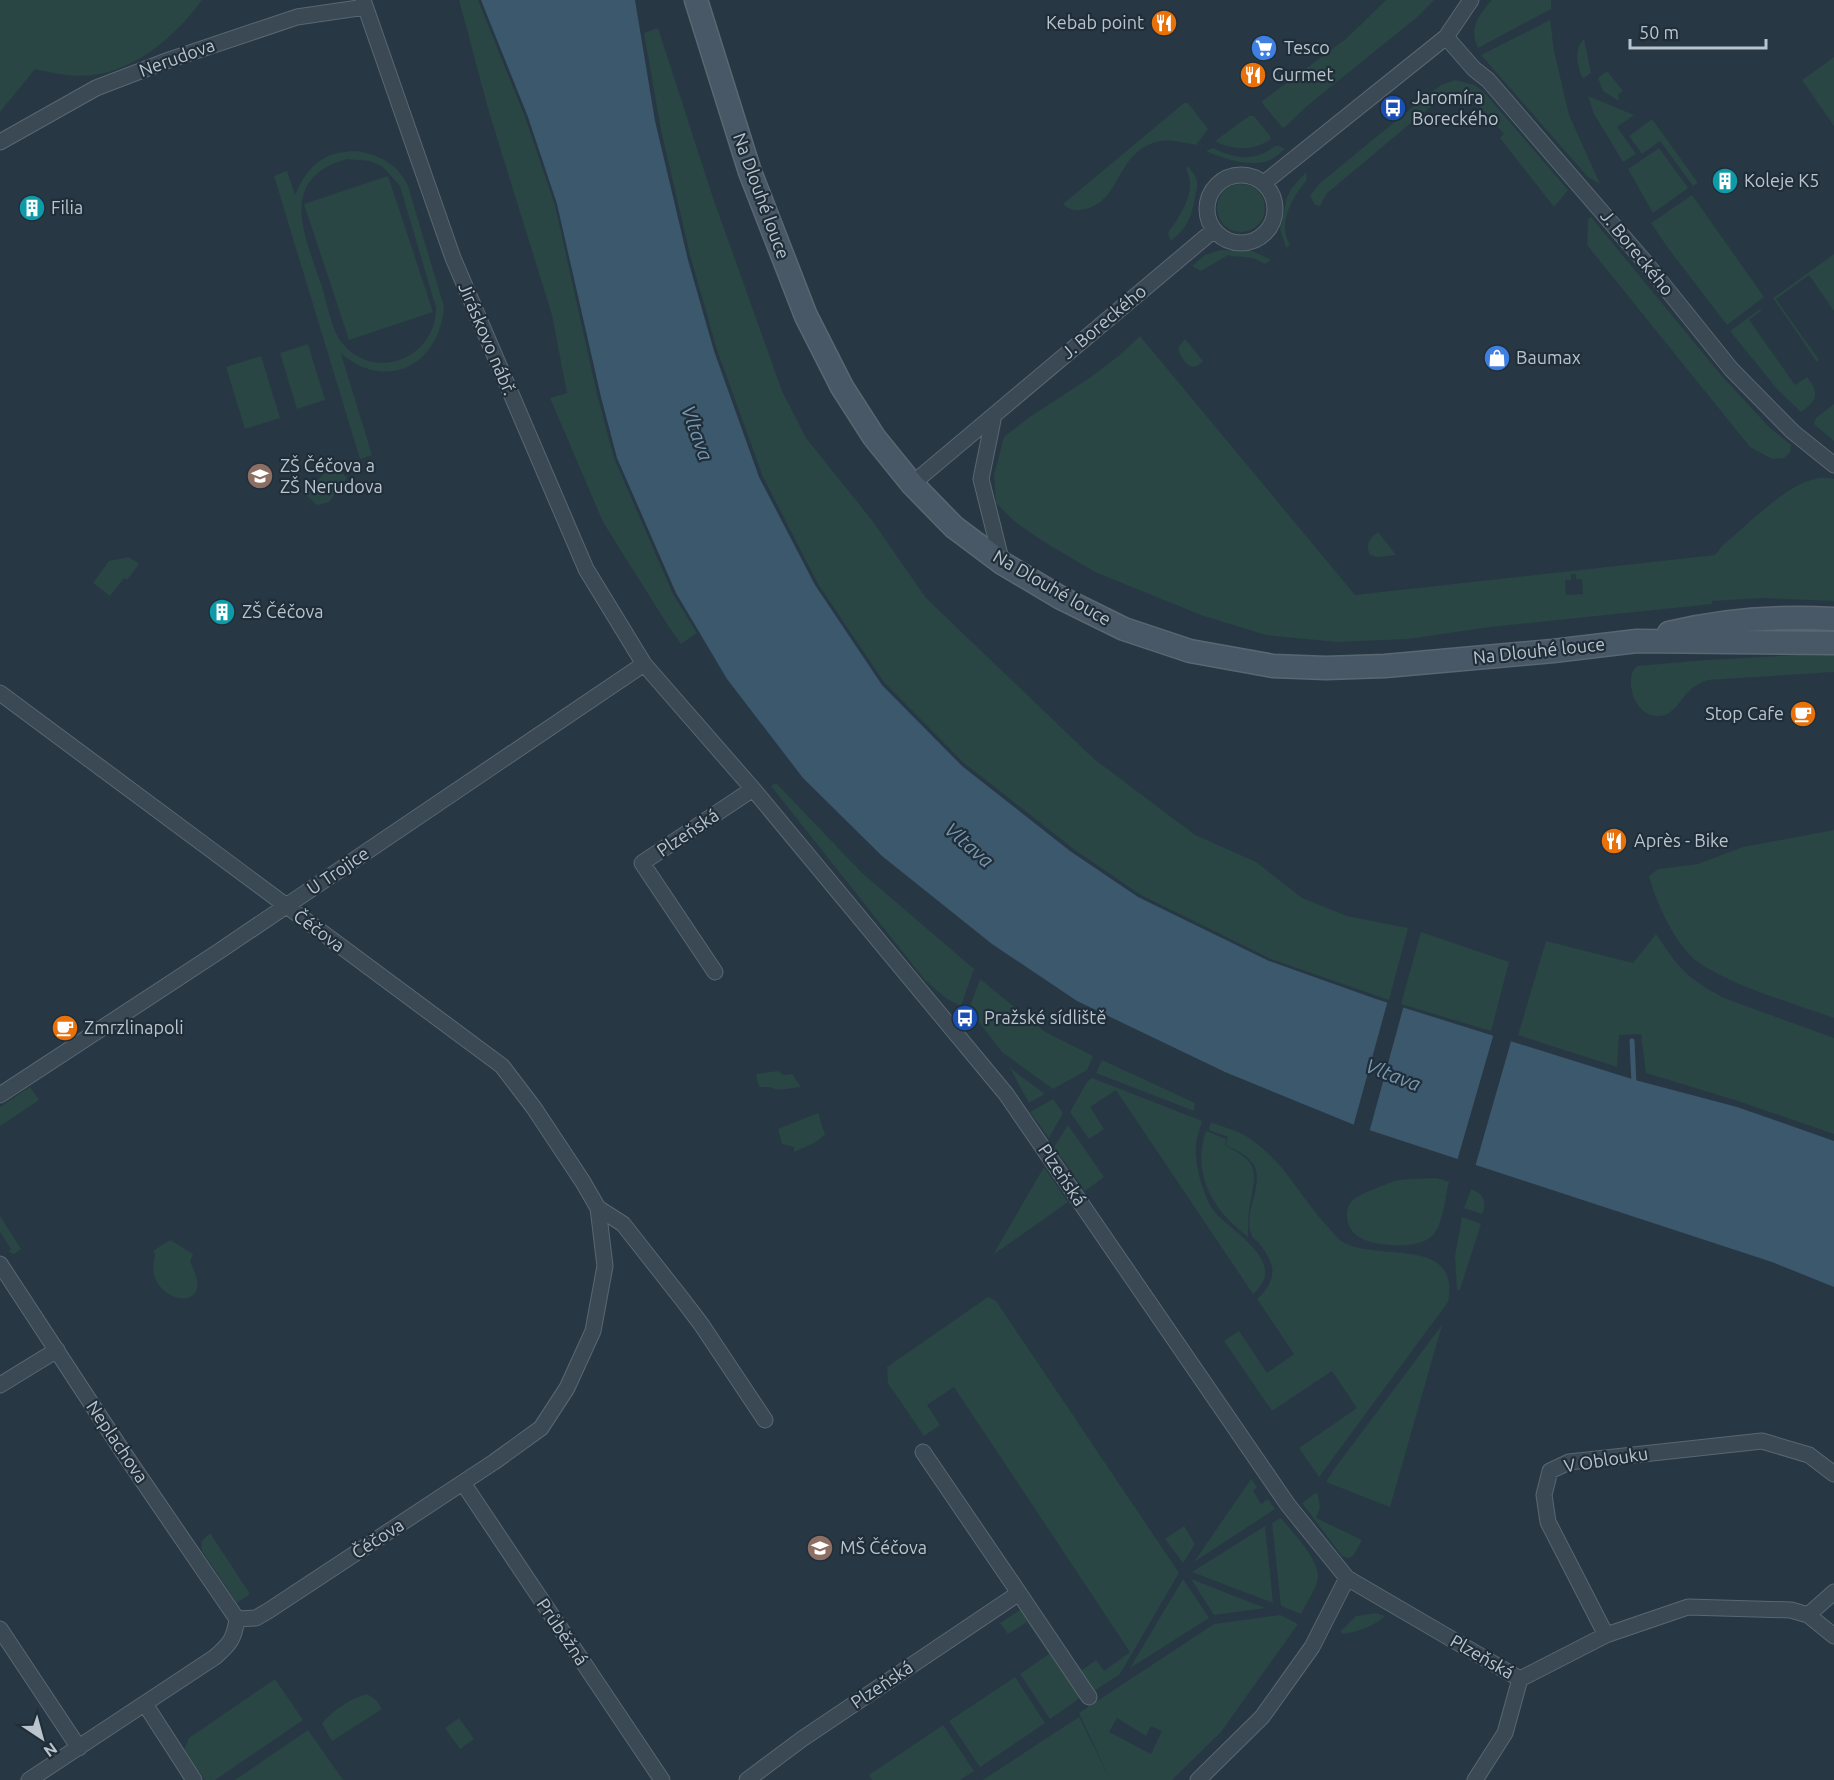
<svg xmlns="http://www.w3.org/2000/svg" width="1834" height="1780" viewBox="0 0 1834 1780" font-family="Ubuntu,sans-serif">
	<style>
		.green { fill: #294544; fill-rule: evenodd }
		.water { fill: #3c586d }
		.pier { fill: #273844 }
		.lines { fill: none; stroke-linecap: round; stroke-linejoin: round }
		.stream { stroke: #3c586d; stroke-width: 5 }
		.minor-casing { stroke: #5a6771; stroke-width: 17 }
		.secondary-casing { stroke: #5a6771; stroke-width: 25 }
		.minor { stroke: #3b4954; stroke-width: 15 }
		.secondary { stroke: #495867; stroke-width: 22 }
		.labels { text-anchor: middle; stroke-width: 4.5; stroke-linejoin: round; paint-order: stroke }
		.poi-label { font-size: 18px; fill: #b9c4cd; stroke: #202e39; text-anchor: start }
		.street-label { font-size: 18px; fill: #b9c4cd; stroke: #202e39 }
		.water-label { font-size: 20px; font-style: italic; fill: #7898b1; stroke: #202e39 }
	</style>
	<rect width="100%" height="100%" fill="#273844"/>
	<path class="green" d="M 0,0 L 202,0 C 171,42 123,82 67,75 C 56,74 46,71 35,69 L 0,112 Z
		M 459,0 L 478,0 L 525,117 L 555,205 L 597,394 L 614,458 L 673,594 L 697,633 L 681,644 L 667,624 L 603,522 L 550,398 L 567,393 L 552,315 L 489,112 Z
		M 1386,0 L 1434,0 L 1416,18 L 1307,106 L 1284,128 L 1282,127 L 1261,102 L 1347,38 Z
		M 1492,0 L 1551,0 L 1551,9 L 1478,48 C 1468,28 1479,15 1492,0 Z
		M 1550,20 L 1554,51 L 1569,115 L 1600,184 L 1588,177 L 1481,55 Z
		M 658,28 L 713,198 L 782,391 L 806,438 L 871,519 L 926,598 L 1094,759 L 1195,835 L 1256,862 L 1302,898 L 1347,916 L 1408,928 L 1389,1000 L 1271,959 L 1141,895 L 1075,850 L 964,763 L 884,682 L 818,584 L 763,477 L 717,350 L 690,255 L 661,130 L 644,33 Z
		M 1584,39 L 1591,73 L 1583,79 C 1577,66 1573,50 1584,39 Z
		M 1834,57 L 1834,126 L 1802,80 Z
		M 1607,71 L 1623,91 L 1618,94 L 1619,101 L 1603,91 L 1598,78 Z
		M 1455,80 L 1474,85 L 1483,91 L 1568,190 L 1554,207 L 1500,138 L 1504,134 L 1475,101 L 1448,92 L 1326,194 L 1320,206 L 1315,205 L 1310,196 L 1319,184 L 1426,96 L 1441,85 Z
		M 1588,96 L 1634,115 L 1617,127 L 1636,154 L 1623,162 L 1594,114 Z
		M 1184,103 L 1188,103 L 1208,129 L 1196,145 C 1174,141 1162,136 1141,149 C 1116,166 1116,206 1080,210 C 1073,211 1069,209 1063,204 Z
		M 1249,116 L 1254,116 L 1270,136 L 1271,139 C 1254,151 1233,151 1215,141 Z
		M 1652,119 L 1698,183 L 1693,186 L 1660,141 L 1642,154 L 1629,136 Z
		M 1275,146 L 1280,146 L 1285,149 C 1278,154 1272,161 1264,162 C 1245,166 1222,158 1206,151 L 1213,148 C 1235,159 1255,162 1275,146 Z
		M 1659,148 L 1688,188 L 1653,213 L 1628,169 Z
		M 356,151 C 380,155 398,164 408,186 L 444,307 C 441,349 409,383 365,368 C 356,365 349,359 341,354 L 372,455 L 360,459 L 274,176 L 287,171 L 295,195 C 308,165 323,152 356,151 ZM 347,159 L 370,161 L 383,167 L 400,186 L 436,308 C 436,358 375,383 342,343 C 332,331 327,303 322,287 C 306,238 275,179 347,159 Z
		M 1188,166 C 1191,171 1197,176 1197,182 C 1198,187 1196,192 1195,197 C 1191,218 1188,227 1171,241 L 1168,233 C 1180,215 1198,192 1186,169 Z
		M 1306,172 L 1307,180 C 1294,194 1276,225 1290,244 L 1286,248 L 1280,229 L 1287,197 L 1292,188 Z
		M 388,176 L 433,312 L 349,340 L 304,204 Z
		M1217 208a24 24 0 1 1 48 0a24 24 0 1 1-48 0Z
		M 1692,195 L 1764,297 L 1727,325 L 1668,248 L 1651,223 Z
		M 1591,217 L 1721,375 L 1769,427 L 1791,445 L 1790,452 L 1784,458 L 1772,459 L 1750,447 L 1587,245 L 1588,219 Z
		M 1220,250 L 1253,251 L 1271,260 L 1265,264 C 1249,254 1244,259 1228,255 L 1201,271 L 1192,266 L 1205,255 Z
		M 1834,254 L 1834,311 L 1809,275 L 1776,299 L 1819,360 L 1817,362 L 1773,298 Z
		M 1759,310 L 1762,310 L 1749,320 L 1795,385 L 1807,377 C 1820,394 1817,400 1801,412 L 1777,389 L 1730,331 Z
		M 1140,336 L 1355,595 L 1715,555 L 1723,545 C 1746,526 1787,484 1815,479 C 1821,477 1828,478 1834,479 L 1834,601 L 1760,598 L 1712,601 L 1712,604 L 1490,627 L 1408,639 L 1337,642 L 1266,635 L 1201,615 L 1095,572 L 1041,540 L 1014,521 L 996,503 L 994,475 L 1004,437 L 1028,418 L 1088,379 L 1120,355 ZM 1571,574 L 1576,574 L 1576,579 L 1582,579 L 1583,594 L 1566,595 L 1565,580 L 1571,580 Z
		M 1185,339 L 1203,361 C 1192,375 1181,360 1178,348 Z
		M 308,344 L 325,400 L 297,409 L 280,353 Z
		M 261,356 L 280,418 L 245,429 L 226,367 Z
		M 1834,404 L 1834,441 L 1814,424 L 1816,418 Z
		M 340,471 L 347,478 L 329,502 L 317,505 L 306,495 L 324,473 Z
		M 1378,532 L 1396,555 L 1377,557 L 1370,555 C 1365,545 1369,539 1378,532 Z
		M 129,557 L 139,564 L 127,580 L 124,578 L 110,596 L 93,583 L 109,561 Z
		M 1814,654 L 1834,654 L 1834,672 L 1707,680 C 1702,682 1696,685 1691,689 C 1680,699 1675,715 1659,716 C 1632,717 1624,675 1637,666 L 1707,660 Z
		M 776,783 L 861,872 L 974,969 L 961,1006 L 947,999 L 925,980 L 771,786 Z
		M 1834,830 L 1834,1018 C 1798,1005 1711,980 1688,953 C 1669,931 1657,904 1649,876 L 1658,869 L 1698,864 L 1743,847 Z
		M 1421,932 L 1509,962 L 1491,1031 L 1401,1004 Z
		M 1656,934 L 1674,960 L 1688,975 L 1706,988 L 1724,998 L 1834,1038 L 1834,1134 L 1738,1101 L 1646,1073 L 1641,1034 L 1619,1035 L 1617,1067 L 1518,1035 L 1546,941 L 1633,963 Z
		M 980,979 L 1045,1032 L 1093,1056 L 1087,1070 L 1053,1089 L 1002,1052 L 969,1009 Z
		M 1102,1060 L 1195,1103 L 1194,1111 L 1096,1073 Z
		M 1010,1068 L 1045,1094 L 1029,1103 Z
		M 778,1071 L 783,1075 L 792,1074 L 801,1087 L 778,1090 L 770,1087 L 759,1087 L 756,1074 Z
		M 1092,1078 L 1202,1121 C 1200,1128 1197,1136 1196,1144 C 1194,1162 1203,1197 1214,1211 C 1232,1233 1290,1262 1253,1294 L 1116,1090 L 1090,1107 L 1104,1129 L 1089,1139 L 1070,1112 L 1087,1082 Z
		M 30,1087 L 39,1100 L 0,1126 L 0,1107 Z
		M 1053,1099 L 1063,1113 L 1049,1138 L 1030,1112 Z
		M 818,1113 L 825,1135 L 814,1143 L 794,1152 L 794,1147 L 782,1144 L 778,1129 Z
		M 1211,1122 C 1222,1127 1236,1130 1246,1136 C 1262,1146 1278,1162 1289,1177 C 1302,1194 1314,1212 1329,1228 C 1333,1232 1337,1238 1341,1241 C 1376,1263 1461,1234 1448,1302 L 1319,1477 L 1299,1448 L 1357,1408 L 1332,1371 L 1272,1411 L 1224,1341 L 1239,1331 L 1267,1373 L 1294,1354 L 1257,1299 C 1266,1291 1274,1280 1272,1267 C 1271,1261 1265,1251 1261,1246 C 1259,1242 1254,1240 1252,1236 C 1242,1214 1263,1189 1255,1167 C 1250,1156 1236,1150 1226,1145 L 1228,1137 L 1209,1130 Z
		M 1068,1125 L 1104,1177 L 1085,1191 L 1054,1147 Z
		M 1206,1131 L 1226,1139 L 1225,1145 C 1254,1161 1258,1166 1251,1198 C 1248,1211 1248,1224 1248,1237 C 1213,1210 1191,1175 1206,1131 Z
		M 1044,1167 L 1068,1202 L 993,1255 Z
		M 1436,1178 L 1449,1182 L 1445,1198 L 1446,1199 C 1443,1209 1441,1225 1434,1234 C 1421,1251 1373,1247 1357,1236 C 1351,1231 1347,1224 1347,1217 C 1346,1210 1348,1205 1353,1200 C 1359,1194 1386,1184 1395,1181 C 1407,1178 1423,1179 1436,1178 Z
		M 1471,1189 C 1484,1194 1487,1202 1482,1214 L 1464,1208 Z
		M 0,1216 L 21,1249 L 14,1254 L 8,1251 L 11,1249 L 0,1232 Z
		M 1462,1217 L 1481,1224 L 1460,1289 L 1457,1291 L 1455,1256 Z
		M 170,1240 L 193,1254 L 190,1262 C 219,1314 154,1305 153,1268 C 153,1264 155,1259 155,1254 L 153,1251 Z
		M 988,1297 L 996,1301 L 1179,1573 L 1120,1674 L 1091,1693 L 1078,1673 L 1096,1660 L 1104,1671 L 1130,1652 L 954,1387 L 927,1405 L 940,1425 L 924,1436 L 888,1383 L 887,1367 Z
		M 1442,1325 L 1390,1507 L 1326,1482 L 1335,1468 Z
		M 1251,1479 L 1257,1487 L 1253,1491 L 1261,1504 L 1268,1499 L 1275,1509 L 1194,1562 Z
		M 1317,1492 L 1320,1507 L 1316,1518 L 1362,1540 L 1353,1556 L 1348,1558 L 1342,1556 L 1302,1503 Z
		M 1281,1518 C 1291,1530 1319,1560 1318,1576 C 1317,1589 1306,1603 1301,1614 L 1281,1606 L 1272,1523 Z
		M 1184,1526 L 1195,1544 L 1183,1563 L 1165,1539 Z
		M 1265,1526 L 1273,1603 L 1192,1572 Z
		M 210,1533 L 250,1594 L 237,1603 L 202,1551 L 201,1542 Z
		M 1183,1579 L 1209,1618 L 1130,1668 Z
		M 1191,1579 L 1265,1608 L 1214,1615 Z
		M 1023,1608 L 1083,1696 L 1050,1719 L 1020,1674 L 1049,1654 L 1027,1622 L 1008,1634 L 1000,1623 Z
		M 1376,1613 L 1385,1616 C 1375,1626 1357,1632 1343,1634 L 1340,1632 L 1356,1616 Z
		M 1280,1615 L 1298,1624 L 1221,1732 L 1172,1780 L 983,1780 L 1079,1717 L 1109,1777 L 1079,1713 L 1214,1624 ZM 1117,1718 L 1146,1736 L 1151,1726 L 1162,1731 L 1151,1754 L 1109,1732 Z
		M 1015,1677 L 1045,1723 L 980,1767 L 949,1721 Z
		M 275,1679 L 303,1720 L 215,1780 L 205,1780 L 184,1750 L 189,1738 Z
		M 367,1694 L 376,1700 L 382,1709 L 332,1741 L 322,1724 C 331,1711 352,1698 367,1694 Z
		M 459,1718 L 474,1739 L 460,1749 L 445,1728 Z
		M 943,1725 L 974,1771 L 960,1780 L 872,1780 L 869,1775 Z
		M 308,1730 L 343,1780 L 235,1780 Z"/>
	<path class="water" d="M 481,0 L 635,0 L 655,121 L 688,260 L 714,351 L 759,477 L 815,585 L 882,685 L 962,766 L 1070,851 L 1138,897 L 1269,961 L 1376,999 L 1635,1080 L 1737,1107 L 1834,1141 L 1834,1287 L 1772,1262 L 1357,1126 L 1225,1072 L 1077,1001 L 992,944 L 882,856 L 803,778 L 727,679 L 676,593 L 617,458 L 601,397 L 557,204 L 528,117 Z"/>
	<path class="pier" d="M 1388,1000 L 1404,1005 L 1369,1133 L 1353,1127 Z
		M 1494,1033 L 1512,1038 L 1475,1167 L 1457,1161 Z"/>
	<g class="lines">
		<path class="stream" d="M 1632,1041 L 1634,1084"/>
		<defs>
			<path id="minor" d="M 363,0 L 453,258 L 586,569 L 644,664 L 753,789 L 1006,1094 L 1288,1505 L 1347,1578 L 1520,1679
				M 1446,37 L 1474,69 L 1488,80 L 1645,262 L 1731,369 L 1793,432 L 1834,465
				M 0,142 L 96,88 L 169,60 L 297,17 L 365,7
				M1207 209a34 34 0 1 1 68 0a34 34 0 1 1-68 0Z
				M 1264,183 L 1446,37 L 1471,0
				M 994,415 L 981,479 L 1002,563
				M 912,484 L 1214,230
				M 0,693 L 502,1066 L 534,1108 L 583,1182 L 598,1208 L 605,1266 L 593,1331 L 567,1388 L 541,1428 L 494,1462 L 268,1611 L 256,1618 L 237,1619 C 234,1639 230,1644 215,1657 L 29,1780
				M 715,972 L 642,863 L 753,789
				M 0,1095 L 218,952 L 644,664
				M 598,1208 L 623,1224 L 682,1299 L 701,1324 L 765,1420
				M 0,1264 L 123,1452 L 237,1619
				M 0,1385 L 57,1350
				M 463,1483 L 662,1780
				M 1019,1593 L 1089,1697
				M 1808,1615 L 1834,1592
				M 0,1629 L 79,1748
				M 1606,1635 L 1548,1522 L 1544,1495 L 1550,1471 L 1569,1462 L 1762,1441 L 1809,1455 L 1834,1474
				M 1520,1679 L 1606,1635 L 1688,1607 L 1791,1610 L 1808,1615 L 1834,1636
				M 145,1704 L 194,1780
				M 747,1780 L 802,1739 L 1019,1593 L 923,1452
				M 1198,1780 L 1262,1717 L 1312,1647 L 1347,1578
				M 1475,1780 L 1505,1733 L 1520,1679"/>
			<path id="secondary" d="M 696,0 L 750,172 L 806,316 L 842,387 L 874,437 L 912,484 L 954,527 L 1002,563 L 1061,598 L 1124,629 L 1190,651 L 1273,666 L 1326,668 L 1385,666 L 1553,651 L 1637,641 L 1834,643
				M 1669,633 C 1722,620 1780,616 1834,619"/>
		</defs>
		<use href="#minor" class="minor-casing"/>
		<use href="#secondary" class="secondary-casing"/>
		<use href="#minor" class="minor"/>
		<use href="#secondary" class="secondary"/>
	</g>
	<defs>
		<symbol id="restaurant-disc" viewBox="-11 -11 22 22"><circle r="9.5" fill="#e8710a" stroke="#202e39"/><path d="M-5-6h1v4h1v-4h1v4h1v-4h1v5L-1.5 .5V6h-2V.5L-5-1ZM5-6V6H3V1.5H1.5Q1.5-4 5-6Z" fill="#fff"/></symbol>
		<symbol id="supermarket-disc" viewBox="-11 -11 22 22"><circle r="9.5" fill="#3f7fe0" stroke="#202e39"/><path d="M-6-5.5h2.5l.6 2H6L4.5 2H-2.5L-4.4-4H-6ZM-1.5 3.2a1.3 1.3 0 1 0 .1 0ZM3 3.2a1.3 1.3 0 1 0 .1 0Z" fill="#fff"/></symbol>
		<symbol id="bus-disc" viewBox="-11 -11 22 22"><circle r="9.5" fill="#1a4fb4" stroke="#202e39"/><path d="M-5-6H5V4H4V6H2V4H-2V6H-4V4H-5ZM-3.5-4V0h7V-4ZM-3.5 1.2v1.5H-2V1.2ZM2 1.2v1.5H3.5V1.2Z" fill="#fff"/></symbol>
		<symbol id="building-disc" viewBox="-11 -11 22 22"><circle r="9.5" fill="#0f9aa8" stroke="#202e39"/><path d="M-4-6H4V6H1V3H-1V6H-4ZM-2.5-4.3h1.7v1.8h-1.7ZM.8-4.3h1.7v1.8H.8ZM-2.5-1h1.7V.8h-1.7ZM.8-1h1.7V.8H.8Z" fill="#fff"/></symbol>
		<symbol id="shop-disc" viewBox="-11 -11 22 22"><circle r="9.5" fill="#3f7fe0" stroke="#202e39"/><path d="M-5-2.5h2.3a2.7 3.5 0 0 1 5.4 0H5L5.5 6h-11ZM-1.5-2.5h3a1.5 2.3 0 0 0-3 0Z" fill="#fff"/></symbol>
		<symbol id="school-disc" viewBox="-11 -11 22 22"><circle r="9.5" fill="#8d6e63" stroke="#202e39"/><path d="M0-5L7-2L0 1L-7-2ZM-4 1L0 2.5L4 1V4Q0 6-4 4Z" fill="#fff"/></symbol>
		<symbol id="cafe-disc" viewBox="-11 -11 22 22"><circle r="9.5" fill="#e8710a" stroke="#202e39"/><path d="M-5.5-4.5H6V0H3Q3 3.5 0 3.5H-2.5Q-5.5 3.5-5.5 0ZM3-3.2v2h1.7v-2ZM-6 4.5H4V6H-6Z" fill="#fff"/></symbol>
	</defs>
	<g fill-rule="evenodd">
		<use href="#restaurant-disc" x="1149" y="8" width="30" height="30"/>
		<use href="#supermarket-disc" x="1249" y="33" width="30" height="30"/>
		<use href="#restaurant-disc" x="1238" y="60" width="30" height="30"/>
		<use href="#bus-disc" x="1378" y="93" width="30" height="30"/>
		<use href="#building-disc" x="1710" y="166" width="30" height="30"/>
		<use href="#building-disc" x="17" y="193" width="30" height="30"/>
		<use href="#shop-disc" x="1482" y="343" width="30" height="30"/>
		<use href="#school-disc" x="245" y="461" width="30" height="30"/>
		<use href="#building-disc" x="207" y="597" width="30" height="30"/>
		<use href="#cafe-disc" x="1788" y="699" width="30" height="30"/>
		<use href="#restaurant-disc" x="1599" y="826" width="30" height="30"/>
		<use href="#bus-disc" x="950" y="1003" width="30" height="30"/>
		<use href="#cafe-disc" x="50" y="1013" width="30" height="30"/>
		<use href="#school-disc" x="805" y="1533" width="30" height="30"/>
	</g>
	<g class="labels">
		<g class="poi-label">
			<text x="1144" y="29" text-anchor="end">Kebab point</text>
			<text x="1284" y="54">Tesco</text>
			<text x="1272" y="81">Gurmet</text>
			<text x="1412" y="104">Jaromíra<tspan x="1412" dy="21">Boreckého</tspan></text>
			<text x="1744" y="187">Koleje K5</text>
			<text x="51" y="214">Filia</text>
			<text x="1516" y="364">Baumax</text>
			<text x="280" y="472">ZŠ Čéčova a<tspan x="280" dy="21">ZŠ Nerudova</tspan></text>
			<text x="242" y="618">ZŠ Čéčova</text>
			<text x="1784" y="720" text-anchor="end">Stop Cafe</text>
			<text x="1634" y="847">Après - Bike</text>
			<text x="984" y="1024">Pražské sídliště</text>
			<text x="84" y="1034">Zmrzlinapoli</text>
			<text x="840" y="1554">MŠ Čéčova</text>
		</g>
		<g class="street-label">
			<text transform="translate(177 58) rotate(-20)" y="6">Nerudova</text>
			<text transform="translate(761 196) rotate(70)" y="6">Na Dlouhé louce</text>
			<text transform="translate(1637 253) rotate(51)" y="6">J. Boreckého</text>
			<text transform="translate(1104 322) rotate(-40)" y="6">J. Boreckého</text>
			<text transform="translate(487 339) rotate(67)" y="6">Jiráskovo nábř.</text>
			<text transform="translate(1052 588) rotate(30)" y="6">Na Dlouhé louce</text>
			<text transform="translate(1539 651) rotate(-6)" y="6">Na Dlouhé louce</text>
			<text transform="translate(688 833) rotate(-34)" y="6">Plzeňská</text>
			<text transform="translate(338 871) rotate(-34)" y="6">U Trojice</text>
			<text transform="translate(319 931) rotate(36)" y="6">Čéčova</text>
			<text transform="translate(1062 1175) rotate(56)" y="6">Plzeňská</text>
			<text transform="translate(117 1442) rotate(56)" y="6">Neplachova</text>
			<text transform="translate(1606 1460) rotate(-9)" y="6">V Oblouku</text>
			<text transform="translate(378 1539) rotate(-33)" y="6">Čéčova</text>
			<text transform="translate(562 1632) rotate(56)" y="6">Průběžná</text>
			<text transform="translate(1482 1657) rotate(30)" y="6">Plzeňská</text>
			<text transform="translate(882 1685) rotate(-34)" y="6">Plzeňská</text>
		</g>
		<g class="water-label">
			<text transform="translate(697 433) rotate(70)" y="7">Vltava</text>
			<text transform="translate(969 845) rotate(41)" y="7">Vltava</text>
			<text transform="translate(1393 1075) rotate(21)" y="7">Vltava</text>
		</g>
	</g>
	<g transform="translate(42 1738) rotate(144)" stroke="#202e39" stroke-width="4.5" paint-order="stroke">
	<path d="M0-4.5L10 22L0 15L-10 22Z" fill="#b9c4cd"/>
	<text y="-9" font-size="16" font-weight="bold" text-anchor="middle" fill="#b9c4cd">N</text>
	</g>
	<path d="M1630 39v9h136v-9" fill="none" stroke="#b9c4cd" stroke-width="3"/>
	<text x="1639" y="39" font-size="18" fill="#b9c4cd" stroke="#202e39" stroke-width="4.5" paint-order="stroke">50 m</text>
</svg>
